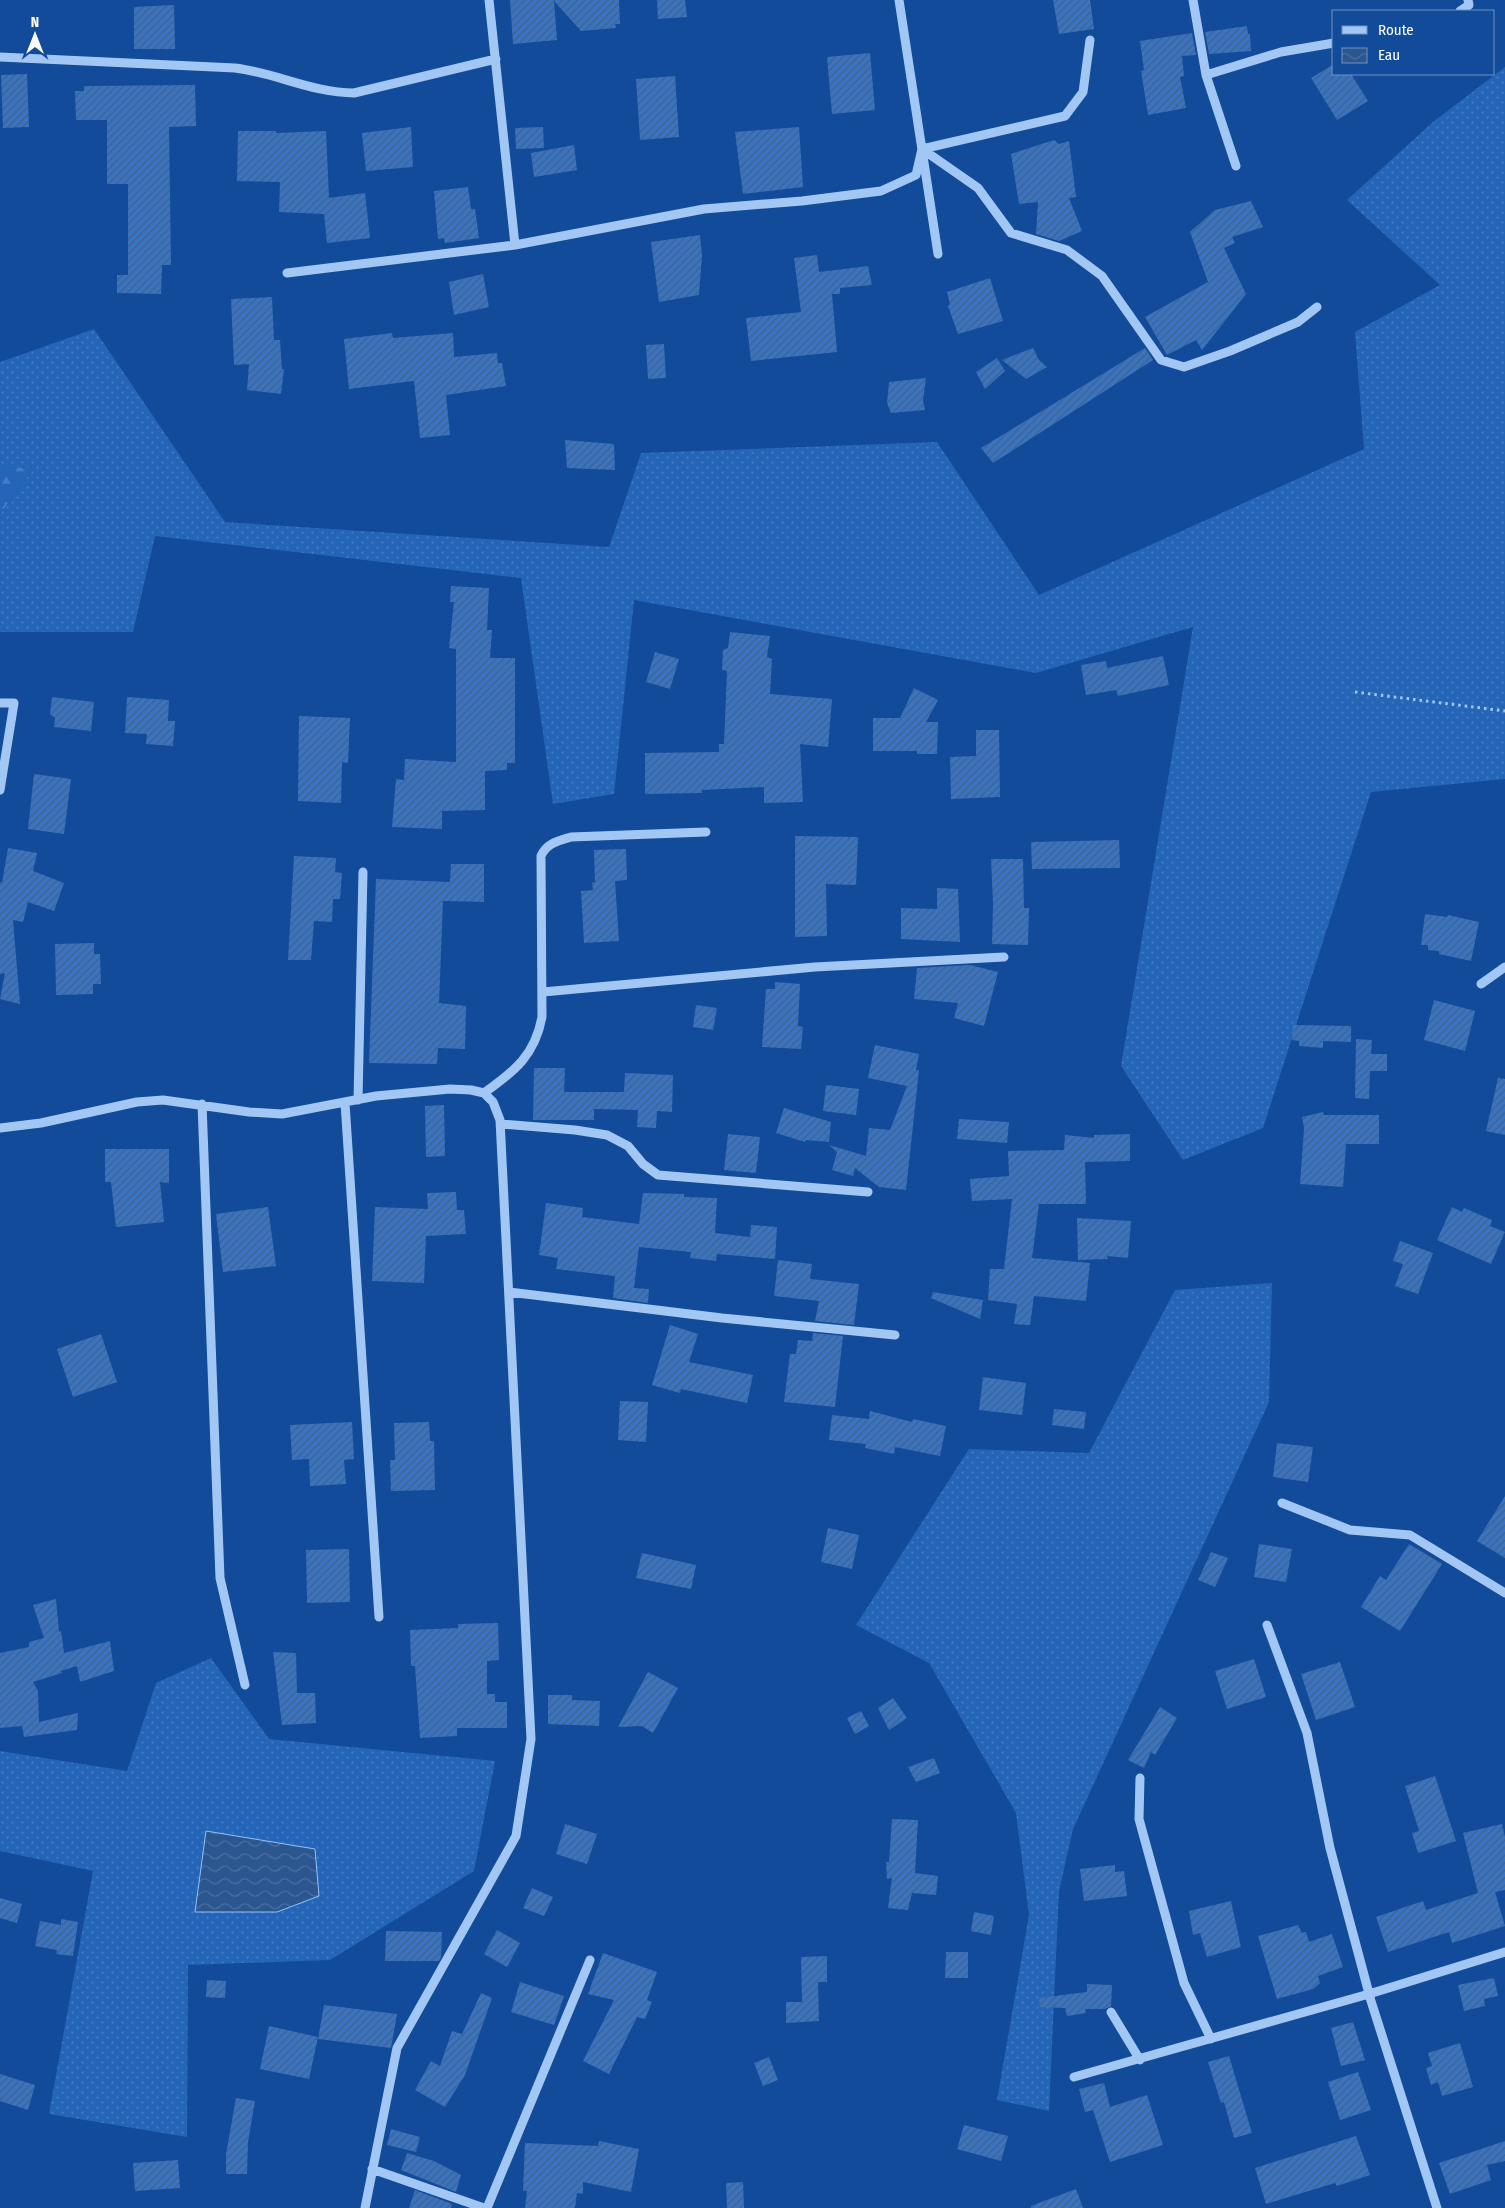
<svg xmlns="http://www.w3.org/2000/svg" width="1505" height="2208" viewBox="0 0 1505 2208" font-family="'Fira Sans Condensed',sans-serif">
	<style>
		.grass { fill: url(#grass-dots) }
		.forest { fill: url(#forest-firs) }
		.water { fill: url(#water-waves); stroke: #95c1f7 }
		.building { fill: url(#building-hatch) }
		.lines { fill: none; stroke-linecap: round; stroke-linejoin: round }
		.path { stroke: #a3c7f4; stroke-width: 3; stroke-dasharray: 2.5 4; stroke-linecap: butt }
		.minor { stroke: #a3c7f4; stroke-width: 9 }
	</style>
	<defs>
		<pattern id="grass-dots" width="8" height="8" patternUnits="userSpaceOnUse" patternTransform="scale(1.25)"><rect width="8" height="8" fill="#2465b8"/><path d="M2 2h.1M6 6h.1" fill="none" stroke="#457cc3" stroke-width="1.8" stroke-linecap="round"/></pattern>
		<pattern id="forest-firs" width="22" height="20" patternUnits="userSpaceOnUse" patternTransform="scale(1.25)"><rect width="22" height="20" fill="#2465b8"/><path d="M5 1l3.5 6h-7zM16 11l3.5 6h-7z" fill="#457cc3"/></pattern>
		<pattern id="water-waves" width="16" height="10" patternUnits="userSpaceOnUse" patternTransform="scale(1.25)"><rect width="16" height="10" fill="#2b5690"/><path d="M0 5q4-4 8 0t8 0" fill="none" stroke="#4b6fa1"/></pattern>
		<pattern id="building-hatch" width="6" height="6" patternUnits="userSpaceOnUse" patternTransform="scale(1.25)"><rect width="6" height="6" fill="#3a74c1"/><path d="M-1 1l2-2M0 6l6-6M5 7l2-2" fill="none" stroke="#436086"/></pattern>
	</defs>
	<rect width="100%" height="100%" fill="#114b99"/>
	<path class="grass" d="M 1505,67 L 1505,779 L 1371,792 L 1263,1128 L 1183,1160 L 1121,1066 L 1193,627 L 1036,673 L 634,600 L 614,794 L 553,804 L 521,578 L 155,536 L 133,632 L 0,632 L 0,514 L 34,468 L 0,467 L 0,362 L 94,329 L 225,522 L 609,547 L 641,453 L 937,442 L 1039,595 L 1364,449 L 1355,332 L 1440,285 L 1347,200 L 1433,122 Z
		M 1272,1283 L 1269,1402 L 1073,1829 L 1059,1891 L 1049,2111 L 997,2100 L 1029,1915 L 1016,1813 L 929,1663 L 856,1625 L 969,1449 L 1089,1453 L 1175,1290 Z
		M 211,1658 L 269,1739 L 495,1761 L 474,1871 L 330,1960 L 188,1965 L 187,2137 L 49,2114 L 93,1871 L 0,1851 L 0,1751 L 127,1771 L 156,1683 Z"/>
	<path class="forest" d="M 0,467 L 34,468 L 0,514 Z"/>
	<path class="water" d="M 206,1831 L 315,1849 L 319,1896 L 277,1912 L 195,1912 Z"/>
	<path class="building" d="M 510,0 L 619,0 L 620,24 L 615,24 L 616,28 L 581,31 L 554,1 L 557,40 L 513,44 Z
		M 657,0 L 685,0 L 687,17 L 658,19 Z
		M 1053,0 L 1090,0 L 1094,29 L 1059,34 Z
		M 174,5 L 175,49 L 134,49 L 134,7 Z
		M 1247,26 L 1248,34 L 1250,34 L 1251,51 L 1209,54 L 1205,32 Z
		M 1192,33 L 1196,55 L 1182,56 L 1184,76 L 1180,77 L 1186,108 L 1148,115 L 1141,71 L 1144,70 L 1140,41 Z
		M 870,53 L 875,110 L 832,114 L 827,57 Z
		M 1334,64 L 1334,74 L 1351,74 L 1368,101 L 1337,120 L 1311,78 Z
		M 27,74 L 29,127 L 3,128 L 1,75 Z
		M 675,76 L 679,137 L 640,140 L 636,79 Z
		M 195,85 L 196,126 L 169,127 L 171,265 L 162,265 L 161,294 L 117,293 L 117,275 L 128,275 L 128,184 L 107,184 L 107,120 L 76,120 L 75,91 L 84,91 L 84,86 Z
		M 411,127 L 413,167 L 366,171 L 362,133 Z
		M 543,127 L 544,148 L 516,149 L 515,128 Z
		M 799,127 L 803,187 L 743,194 L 735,132 Z
		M 238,131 L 276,131 L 276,133 L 326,131 L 329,198 L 365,193 L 370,238 L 327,243 L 324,214 L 279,212 L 280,182 L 237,181 Z
		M 1054,140 L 1059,144 L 1069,141 L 1076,197 L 1069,198 L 1082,231 L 1059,241 L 1036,234 L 1038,202 L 1019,204 L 1011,154 Z
		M 574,145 L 577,170 L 534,177 L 531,153 Z
		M 468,187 L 471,209 L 475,209 L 479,238 L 445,243 L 444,238 L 438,239 L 434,191 Z
		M 1251,201 L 1263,227 L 1232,237 L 1235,243 L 1224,248 L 1246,294 L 1202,350 L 1196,340 L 1167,355 L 1145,317 L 1208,282 L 1190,232 L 1215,210 Z
		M 700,235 L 702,256 L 699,295 L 659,302 L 651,242 Z
		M 817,255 L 819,272 L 868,266 L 872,285 L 840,288 L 840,294 L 832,294 L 837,352 L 751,361 L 746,318 L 801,312 L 794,258 Z
		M 483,274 L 489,307 L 454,315 L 449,282 Z
		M 990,278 L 1003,321 L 958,334 L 948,306 L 950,304 L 947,292 Z
		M 272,297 L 274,340 L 280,340 L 282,369 L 284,369 L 281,394 L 247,390 L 249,364 L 234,365 L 231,299 Z
		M 392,333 L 393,338 L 453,333 L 454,357 L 497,353 L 498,363 L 502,363 L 506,386 L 446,395 L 450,435 L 420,438 L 414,381 L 349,389 L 344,339 Z
		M 664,344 L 666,378 L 648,379 L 646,345 Z
		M 1033,348 L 1039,360 L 1047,367 L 1026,379 L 1002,360 Z
		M 1145,348 L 1153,360 L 993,463 L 981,448 Z
		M 997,358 L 1005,371 L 985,389 L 976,372 Z
		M 926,378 L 923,400 L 925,410 L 891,413 L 887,403 L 889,382 Z
		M 565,440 L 614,444 L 615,470 L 567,468 Z
		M 451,586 L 489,588 L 487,630 L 492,630 L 490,658 L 515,658 L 515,763 L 507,763 L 507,770 L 485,771 L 485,810 L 442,811 L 442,829 L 392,827 L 396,779 L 404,780 L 405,759 L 456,762 L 456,649 L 449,648 L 454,602 L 450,602 Z
		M 730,632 L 770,636 L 767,657 L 772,659 L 770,694 L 832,699 L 828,747 L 800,744 L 803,802 L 764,803 L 764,787 L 702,790 L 702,793 L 645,794 L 645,753 L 719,752 L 719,744 L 724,744 L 727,671 L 722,670 L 723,650 L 728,648 Z
		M 655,652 L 679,659 L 670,689 L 646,682 Z
		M 1163,656 L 1169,685 L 1118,696 L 1116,690 L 1086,695 L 1081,665 L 1106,661 L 1107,668 Z
		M 914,688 L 938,700 L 926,722 L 938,722 L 937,754 L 917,754 L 917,751 L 873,751 L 873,718 L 900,718 Z
		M 52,697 L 94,702 L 91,731 L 54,727 L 55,718 L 50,714 Z
		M 127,697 L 169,700 L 168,721 L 175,721 L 173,746 L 146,744 L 147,734 L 125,733 Z
		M 299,716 L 350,718 L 348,763 L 342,762 L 341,803 L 298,801 Z
		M 976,730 L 999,730 L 1000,797 L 951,799 L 950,757 L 976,756 Z
		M 34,774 L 71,779 L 64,834 L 28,829 Z
		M 795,836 L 858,837 L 856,885 L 826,884 L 827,936 L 795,937 Z
		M 1119,840 L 1120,868 L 1032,869 L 1031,842 Z
		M 8,848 L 37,853 L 33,871 L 64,883 L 54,911 L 28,902 L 23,922 L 13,920 L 20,1004 L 0,999 L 5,973 L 0,974 L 0,882 L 2,883 Z
		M 626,849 L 627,880 L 615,881 L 619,941 L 584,943 L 581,891 L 593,890 L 592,883 L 595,882 L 594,850 Z
		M 294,856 L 336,858 L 335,872 L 342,873 L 340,899 L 333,899 L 332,922 L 314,921 L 311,960 L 288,960 Z
		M 991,859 L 1023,859 L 1024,908 L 1029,908 L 1028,945 L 992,944 L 993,903 Z
		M 451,864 L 484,864 L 484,902 L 443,901 L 439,1003 L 466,1006 L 465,1049 L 438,1048 L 437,1064 L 369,1063 L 376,879 L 450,882 Z
		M 937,888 L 958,889 L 960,942 L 901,939 L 901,908 L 937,909 Z
		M 1425,914 L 1447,917 L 1448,915 L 1479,922 L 1471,961 L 1439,954 L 1439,951 L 1428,950 L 1428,945 L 1421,945 Z
		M 94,943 L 94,954 L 100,954 L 101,984 L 93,984 L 93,994 L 56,995 L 55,944 Z
		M 970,965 L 998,972 L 984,1026 L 954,1018 L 958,1003 L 914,999 L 917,968 Z
		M 775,982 L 800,984 L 798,1026 L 803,1027 L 801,1049 L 762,1047 L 766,989 L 775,989 Z
		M 1434,1000 L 1475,1011 L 1465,1051 L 1424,1040 Z
		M 696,1005 L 717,1008 L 713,1030 L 693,1027 Z
		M 1293,1025 L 1351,1026 L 1351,1042 L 1323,1041 L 1323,1048 L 1299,1046 L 1299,1041 L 1292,1040 Z
		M 1356,1039 L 1372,1040 L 1371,1054 L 1387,1054 L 1387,1071 L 1370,1071 L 1369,1099 L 1355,1098 Z
		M 875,1045 L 919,1054 L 916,1070 L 919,1070 L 906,1190 L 879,1187 L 855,1168 L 853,1176 L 832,1170 L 837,1152 L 829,1145 L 866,1156 L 869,1128 L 890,1130 L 907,1086 L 868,1078 Z
		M 534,1068 L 565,1068 L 564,1092 L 624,1092 L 625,1073 L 673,1075 L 672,1112 L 657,1111 L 656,1128 L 637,1127 L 638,1110 L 594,1109 L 594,1120 L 533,1120 Z
		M 1498,1078 L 1505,1079 L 1505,1135 L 1486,1131 Z
		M 826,1085 L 859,1089 L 856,1115 L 823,1111 Z
		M 444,1105 L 445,1156 L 426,1157 L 425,1106 Z
		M 784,1108 L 831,1122 L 829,1142 L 806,1140 L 805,1142 L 776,1133 Z
		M 1323,1112 L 1324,1115 L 1379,1115 L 1379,1144 L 1346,1144 L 1343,1187 L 1300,1184 L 1304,1128 L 1302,1117 Z
		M 959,1119 L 1009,1122 L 1007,1143 L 957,1139 Z
		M 728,1134 L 760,1137 L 756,1173 L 724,1170 Z
		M 1130,1134 L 1130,1161 L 1085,1162 L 1086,1204 L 1039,1204 L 1032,1258 L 1090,1263 L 1086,1301 L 1034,1296 L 1030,1325 L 1014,1324 L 1017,1304 L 988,1300 L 990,1269 L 1004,1269 L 1012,1199 L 972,1201 L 970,1179 L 1009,1176 L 1008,1151 L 1064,1150 L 1065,1135 L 1094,1138 L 1094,1135 Z
		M 105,1149 L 169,1149 L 169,1183 L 160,1182 L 164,1222 L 116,1227 L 111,1182 L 105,1182 Z
		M 456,1192 L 457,1210 L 464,1210 L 466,1234 L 426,1236 L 424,1283 L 372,1281 L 375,1207 L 428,1209 L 427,1193 Z
		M 643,1193 L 684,1194 L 684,1197 L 717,1198 L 715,1233 L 750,1237 L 751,1225 L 777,1227 L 775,1259 L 717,1254 L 716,1261 L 690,1258 L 691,1252 L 639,1247 L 634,1288 L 649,1289 L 648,1303 L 613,1298 L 615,1276 L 556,1269 L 558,1258 L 539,1255 L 546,1203 L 583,1208 L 582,1217 L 639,1224 Z
		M 268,1207 L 276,1266 L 223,1272 L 216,1214 Z
		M 1452,1207 L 1462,1212 L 1464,1208 L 1492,1220 L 1490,1226 L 1505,1232 L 1491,1264 L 1437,1240 Z
		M 1077,1218 L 1131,1221 L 1128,1258 L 1107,1256 L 1108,1259 L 1078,1260 Z
		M 1400,1241 L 1433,1253 L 1418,1294 L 1395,1286 L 1403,1264 L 1393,1261 Z
		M 778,1260 L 812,1264 L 810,1279 L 859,1284 L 854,1325 L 815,1321 L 819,1301 L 774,1296 Z
		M 933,1292 L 983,1300 L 980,1319 L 931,1298 Z
		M 670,1325 L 698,1334 L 689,1362 L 753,1375 L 747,1403 L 681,1389 L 680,1393 L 652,1385 Z
		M 813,1333 L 843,1336 L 835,1407 L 784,1402 L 790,1354 L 796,1354 L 798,1340 L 812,1341 Z
		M 101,1334 L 117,1382 L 73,1397 L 57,1349 Z
		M 983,1377 L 1026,1383 L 1022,1415 L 979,1410 Z
		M 620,1401 L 648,1402 L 646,1442 L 618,1440 Z
		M 1054,1409 L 1086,1412 L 1084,1429 L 1052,1425 Z
		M 870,1411 L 912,1422 L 913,1419 L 946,1426 L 940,1456 L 895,1447 L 894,1454 L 865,1448 L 866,1444 L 829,1440 L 832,1415 L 869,1419 Z
		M 352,1422 L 354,1459 L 344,1460 L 346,1484 L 310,1486 L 309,1459 L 292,1460 L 290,1425 Z
		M 429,1422 L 430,1441 L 434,1441 L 435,1490 L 391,1491 L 390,1460 L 395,1460 L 394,1423 Z
		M 1277,1443 L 1313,1447 L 1308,1482 L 1273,1477 Z
		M 1505,1496 L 1505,1558 L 1477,1541 Z
		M 828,1528 L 859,1535 L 852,1569 L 821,1562 Z
		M 1259,1544 L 1292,1549 L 1286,1582 L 1254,1577 Z
		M 1409,1544 L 1442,1564 L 1400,1631 L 1361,1607 L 1380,1576 L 1386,1580 Z
		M 349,1549 L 350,1602 L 307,1603 L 306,1550 Z
		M 1211,1552 L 1228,1558 L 1215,1587 L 1198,1580 Z
		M 642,1553 L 696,1565 L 691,1589 L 636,1578 Z
		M 56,1599 L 59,1632 L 61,1631 L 64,1653 L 110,1641 L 114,1671 L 80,1682 L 77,1666 L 61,1671 L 62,1673 L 33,1682 L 38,1691 L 39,1722 L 78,1713 L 77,1730 L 24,1737 L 22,1726 L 0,1728 L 0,1653 L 29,1647 L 29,1642 L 44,1638 L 33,1605 Z
		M 498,1623 L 499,1660 L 487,1661 L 487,1694 L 495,1694 L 495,1702 L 507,1702 L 507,1728 L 457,1728 L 457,1736 L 420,1738 L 415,1666 L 411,1666 L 410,1630 L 458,1628 L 458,1624 Z
		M 273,1652 L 296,1653 L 297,1693 L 315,1693 L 316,1723 L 282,1725 Z
		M 1254,1659 L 1266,1697 L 1227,1709 L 1215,1671 Z
		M 1340,1662 L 1355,1707 L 1316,1720 L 1301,1674 Z
		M 648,1672 L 678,1688 L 653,1733 L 642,1726 L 618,1727 Z
		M 548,1695 L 572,1695 L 572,1700 L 600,1701 L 599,1726 L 548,1724 Z
		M 893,1698 L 907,1718 L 889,1730 L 878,1708 Z
		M 1160,1707 L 1177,1718 L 1155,1755 L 1151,1752 L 1144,1768 L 1128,1760 Z
		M 861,1711 L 869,1726 L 855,1734 L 847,1718 Z
		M 934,1758 L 940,1773 L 916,1782 L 908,1767 Z
		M 1435,1776 L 1456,1841 L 1418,1853 L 1412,1833 L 1419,1831 L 1405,1786 Z
		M 892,1819 L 918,1820 L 915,1873 L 938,1876 L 936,1895 L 912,1893 L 908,1910 L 888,1908 L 892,1878 L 887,1879 L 886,1862 L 889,1862 Z
		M 565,1824 L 597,1834 L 587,1864 L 556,1854 Z
		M 1502,1824 L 1505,1837 L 1505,1890 L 1495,1892 L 1505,1926 L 1452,1943 L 1449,1932 L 1388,1952 L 1376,1917 L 1423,1901 L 1426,1910 L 1478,1893 L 1463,1833 Z
		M 1115,1865 L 1115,1872 L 1124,1871 L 1127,1896 L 1084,1901 L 1080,1869 Z
		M 532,1888 L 553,1897 L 544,1916 L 523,1908 Z
		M 0,1898 L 22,1904 L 17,1923 L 0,1918 Z
		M 1231,1901 L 1241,1947 L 1207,1957 L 1200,1933 L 1193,1935 L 1189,1911 Z
		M 974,1912 L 994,1916 L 991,1935 L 971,1931 Z
		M 61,1919 L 78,1922 L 73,1956 L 56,1954 L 57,1950 L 35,1946 L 40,1921 L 61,1925 Z
		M 1298,1925 L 1302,1933 L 1306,1932 L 1309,1942 L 1332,1934 L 1343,1967 L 1318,1976 L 1320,1983 L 1313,1989 L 1277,1999 L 1258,1936 Z
		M 497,1930 L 520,1943 L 507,1967 L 484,1954 Z
		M 386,1931 L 442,1932 L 441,1957 L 439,1961 L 385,1961 Z
		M 946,1952 L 968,1952 L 968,1978 L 945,1978 Z
		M 603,1953 L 657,1972 L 647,2000 L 652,2002 L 645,2019 L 637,2017 L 609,2074 L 583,2061 L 614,2000 L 588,1994 Z
		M 827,1956 L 827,1982 L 818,1982 L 819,2021 L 786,2023 L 786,2002 L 802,2002 L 801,1957 Z
		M 1494,1978 L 1498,1996 L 1484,1999 L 1485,2006 L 1464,2011 L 1458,1985 Z
		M 207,1980 L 226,1981 L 225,1998 L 206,1997 Z
		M 520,1982 L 564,1996 L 554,2025 L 511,2012 Z
		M 1087,1984 L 1112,1985 L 1111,2006 L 1105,2009 L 1085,2009 L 1086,2013 L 1067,2016 L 1065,2008 L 1040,2007 L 1039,1998 L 1087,1992 Z
		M 481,1993 L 492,1998 L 465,2075 L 445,2107 L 415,2090 L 431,2061 L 440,2066 L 452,2031 L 462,2034 Z
		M 324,2005 L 397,2014 L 391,2048 L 318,2039 Z
		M 1353,2022 L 1365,2060 L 1341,2066 L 1331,2028 Z
		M 269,2026 L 318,2037 L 309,2079 L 260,2069 Z
		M 1460,2043 L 1473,2087 L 1442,2096 L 1438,2082 L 1431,2085 L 1426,2068 L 1432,2066 L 1428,2053 Z
		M 1229,2056 L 1252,2133 L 1234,2138 L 1224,2102 L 1221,2103 L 1208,2062 Z
		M 769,2057 L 778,2080 L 763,2086 L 754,2063 Z
		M 1358,2072 L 1371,2110 L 1340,2120 L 1328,2082 Z
		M 0,2074 L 35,2085 L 28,2110 L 0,2101 Z
		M 1104,2083 L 1110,2107 L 1147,2095 L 1163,2145 L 1110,2162 L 1093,2110 L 1085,2112 L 1079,2089 Z
		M 236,2098 L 255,2101 L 248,2142 L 247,2174 L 226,2174 L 226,2154 Z
		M 964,2125 L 1008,2136 L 1001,2161 L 957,2149 Z
		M 391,2129 L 420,2137 L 416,2152 L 387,2145 Z
		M 1356,2136 L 1370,2175 L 1337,2186 L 1335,2183 L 1266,2204 L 1255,2168 Z
		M 599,2141 L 639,2149 L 631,2192 L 583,2182 L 583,2194 L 577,2193 L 575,2208 L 525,2208 L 527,2191 L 523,2191 L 525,2143 L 598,2146 Z
		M 1505,2141 L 1505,2161 L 1487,2165 L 1491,2180 L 1450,2194 L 1439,2163 Z
		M 407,2153 L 434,2161 L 461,2175 L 456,2192 L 401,2170 Z
		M 178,2160 L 180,2188 L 135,2191 L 133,2163 Z
		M 743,2182 L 744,2208 L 727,2208 L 726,2183 Z
		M 1076,2189 L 1083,2208 L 1031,2208 L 1031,2206 Z
		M 415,2190 L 452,2204 L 451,2208 L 409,2208 Z"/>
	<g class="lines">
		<path class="path" d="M 1355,692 L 1505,711"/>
		<path class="minor" d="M 489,0 L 515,245
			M 899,0 L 938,254
			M 1193,0 L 1206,75 L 1236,166
			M 1460,11 L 1469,5 L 1468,0
			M 0,57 L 235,68 C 276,73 313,93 354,93 L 496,59
			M 1206,75 L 1281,52 L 1334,43
			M 922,149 L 978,188 L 1011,233 L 1067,250 L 1102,276 L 1161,360 L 1184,367 L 1230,351 L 1298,322 L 1317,307
			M 922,149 L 1065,116 L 1083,92 L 1090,40
			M 287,273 L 515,245 L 704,209 L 802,201 L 881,191 L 916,175 L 922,149
			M 0,703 L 14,703 L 0,790
			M 1481,984 L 1505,967
			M 543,992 L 815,967 L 1004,957
			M 484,1093 C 515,1071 535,1055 542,1017 L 541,856 C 547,843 558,841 571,837 L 706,832
			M 358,1100 L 363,872
			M 345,1103 L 379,1617
			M 202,1104 L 220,1578 L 245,1685
			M 501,1124 L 575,1130 L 607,1135 L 628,1146 L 643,1164 L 658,1175 L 868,1192
			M 0,1128 L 41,1123 L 137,1102 L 163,1100 L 249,1112 L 282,1114 L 376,1096 L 450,1089 L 471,1090 L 484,1093 L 493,1102 L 500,1120 L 531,1739 L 516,1836 L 397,2048 L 365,2208
			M 509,1292 L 722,1318 L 895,1335
			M 1282,1503 L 1350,1530 L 1410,1535 L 1505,1593
			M 1267,1625 L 1307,1733 L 1330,1848 L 1371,2001 L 1437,2208
			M 1140,1778 L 1139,1819 L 1184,1983 L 1211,2039
			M 1111,2012 L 1140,2060
			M 1074,2077 L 1369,1994 L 1505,1952
			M 372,2169 L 484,2208
			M 487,2208 L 590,1960"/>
	</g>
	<rect x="1332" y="10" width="162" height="65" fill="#114b99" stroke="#7093c2"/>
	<rect x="1342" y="26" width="25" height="8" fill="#a3c7f4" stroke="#7093c2"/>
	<text x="1378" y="35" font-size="15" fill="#ffffff">Route</text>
	<rect x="1342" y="48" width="25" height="15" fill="url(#water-waves)" stroke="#7093c2"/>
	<text x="1378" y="60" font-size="15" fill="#ffffff">Eau</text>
	<g transform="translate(35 35)" stroke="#114b99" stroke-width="4" paint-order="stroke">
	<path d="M0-4L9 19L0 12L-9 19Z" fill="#ffffff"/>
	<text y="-8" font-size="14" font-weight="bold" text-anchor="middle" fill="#ffffff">N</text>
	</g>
</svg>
